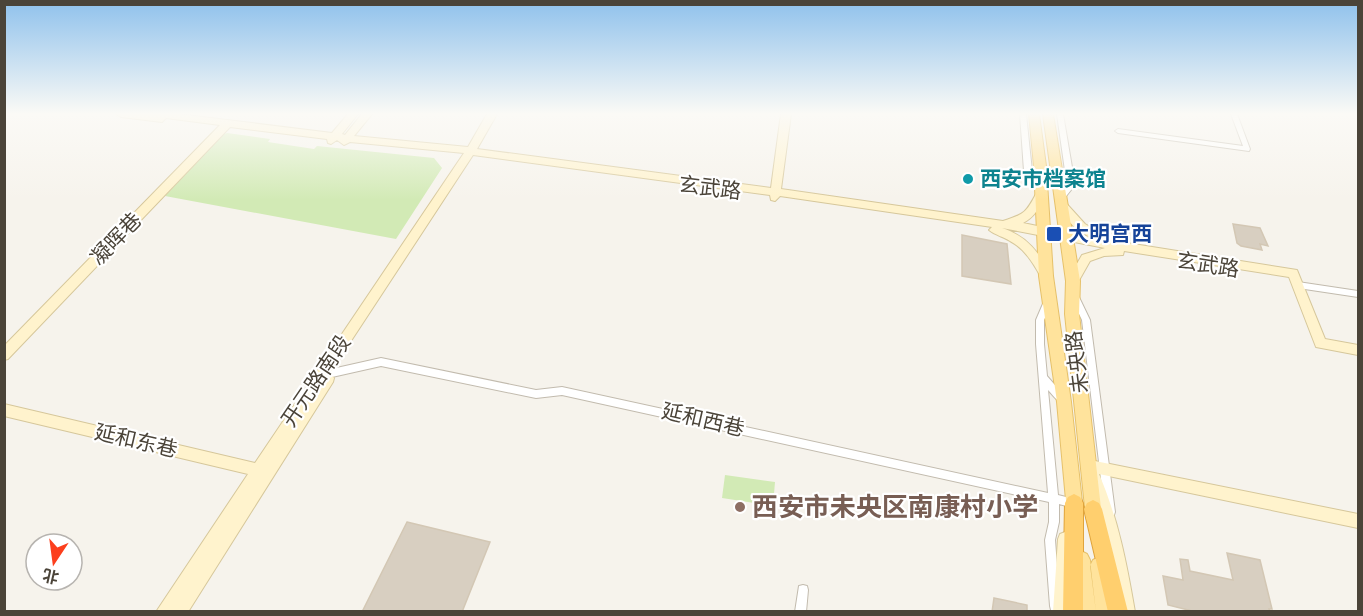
<svg xmlns="http://www.w3.org/2000/svg" width="1363" height="616" viewBox="0 0 1363 616" font-family="'Roboto Condensed','Noto Sans SC',sans-serif">
	<style>
		.green { fill: #d2eab5 }
		.building { fill: #d8cfc1; stroke: #d3c7b4; stroke-width: 1.5 }
		.lines { fill: none; stroke-linecap: round; stroke-linejoin: round }
		.street-casing { stroke: #c2bbae; stroke-width: 2 }
		.secondary-casing { stroke: #d6c79b; stroke-width: 2 }
		.primary-casing { stroke: #e6c16a; stroke-width: 2 }
		.highway-casing { stroke: #e0a43c; stroke-width: 2 }
		.street { fill: #fff; fill-rule: evenodd }
		.secondary { fill: #fff3cd; fill-rule: evenodd }
		.primary { fill: #ffe39c; fill-rule: evenodd }
		.highway { fill: #ffcf6e; fill-rule: evenodd }
		.culture-dot { fill: #0f9aa8; stroke: #fff; stroke-width: 2 }
		.transit-dot { fill: #1a4fb4; stroke: #fff; stroke-width: 2 }
		.education-dot { fill: #8d6e63; stroke: #fff; stroke-width: 2 }
		.labels { text-anchor: middle; stroke-width: 4.5; stroke-linejoin: round; paint-order: stroke }
		.culture-label { font-size: 21px; font-weight: bold; fill: #0d838f; stroke: #fff; text-anchor: start }
		.street-label { font-size: 21px; fill: #4b4439; stroke: #fff }
		.transit-label { font-size: 21px; font-weight: bold; fill: #164399; stroke: #fff; text-anchor: start }
		.near-education-label { font-size: 26px; font-weight: bold; fill: #785e54; stroke: #fff; text-anchor: start }
	</style>
	<rect width="100%" height="100%" fill="#f6f3ec"/>
	<path class="green" d="M 227,133 L 270,139 L 268,142 L 314,149 L 317,146 L 434,158 L 442,168 L 396,239 L 165,196 L 222,135 Z
		M 725,475 L 775,482 L 773,506 L 722,498 Z"/>
	<path class="building" d="M 1233,224 L 1260,228 L 1268,246 L 1260,244 L 1262,250 L 1241,246 L 1237,243 Z
		M 962,235 L 1007,244 L 1011,284 L 962,276 Z
		M 407,522 L 490,542 L 462,612 L 362,612 Z
		M 1227,553 L 1260,560 L 1272,609 L 1269,609 L 1270,612 L 1196,612 L 1168,605 L 1163,576 L 1183,580 L 1180,559 L 1188,560 L 1190,571 L 1233,580 Z
		M 994,598 L 1027,605 L 1027,612 L 992,612 Z"/>
	<g class="lines">
		<defs>
			<path id="street" d="M 1020,114 L 1026,114 L 1032,171 L 1044,189 L 1040,191 L 1037,191 L 1024,171 Z
				M 1057,114 L 1063,114 L 1075,185 L 1063,200 L 1060,201 L 1056,198 L 1067,185 Z
				M 1231,114 L 1237,114 L 1250,149 L 1249,151 L 1118,133 L 1115,131 L 1118,129 L 1243,146 Z
				M 1298,282 L 1358,291 L 1358,297 L 1298,288 L 1294,285 Z
				M 1074,292 L 1077,293 L 1090,320 L 1115,512 L 1114,515 L 1110,517 L 1106,515 L 1105,512 L 1082,320 L 1070,295 L 1071,293 Z
				M 1048,298 L 1051,299 L 1052,301 L 1044,320 L 1044,344 L 1047,376 L 1067,399 L 1065,402 C 1058,404 1053,395 1048,390 L 1058,495 L 1078,500 L 1079,503 L 1078,506 L 1074,508 L 1059,504 L 1059,522 L 1055,540 L 1060,606 L 1059,610 L 1055,611 L 1051,610 L 1050,606 L 1045,540 L 1049,522 L 1049,502 L 562,395 L 536,398 L 381,366 L 332,377 L 329,376 L 328,373 L 329,370 L 332,369 L 381,358 L 536,390 L 562,387 L 1048,493 L 1036,344 L 1036,320 L 1045,299 Z
				M 803,585 L 807,586 L 808,590 L 806,612 L 795,612 L 799,586 Z"/>
			<path id="secondary" d="M 116,114 L 178,114 L 332,133 L 348,114 L 358,114 L 342,134 L 345,135 L 362,114 L 372,114 L 354,136 L 468,147 L 487,114 L 497,114 L 477,149 L 771,188 L 781,114 L 791,114 L 781,189 L 1003,221 C 1025,214 1026,213 1037,192 L 1041,191 L 1046,195 C 1040,206 1035,217 1023,223 L 1090,237 L 1077,230 L 1057,208 L 1056,205 L 1057,202 L 1065,202 L 1085,224 L 1107,237 L 1108,240 L 1297,270 L 1325,339 L 1358,345 L 1358,355 L 1316,347 L 1289,277 L 1124,251 L 1123,255 L 1104,256 L 1090,261 L 1077,284 L 1073,285 L 1067,281 L 1082,255 L 1105,248 L 1002,228 C 1027,236 1039,253 1051,274 L 1045,278 L 1041,277 C 1033,263 1025,249 1010,241 C 1004,237 995,235 989,230 L 992,227 L 780,196 L 775,201 L 771,200 L 770,195 L 473,155 L 330,373 L 334,378 L 333,382 L 188,612 L 156,612 L 248,474 L 4,416 L 4,404 L 255,463 L 464,153 L 350,142 L 344,145 L 337,140 L 331,144 L 328,143 L 327,139 L 230,127 L 8,359 L 4,360 L 4,346 L 220,125 L 166,118 L 162,122 L 121,117 Z
				M 1090,460 L 1358,514 L 1358,528 L 1099,474 C 1118,518 1127,565 1135,612 L 1119,612 L 1107,543 L 1086,477 L 1089,472 L 1085,471 L 1083,466 L 1085,461 Z
				M 1065,532 L 1070,534 L 1072,539 L 1069,612 L 1053,612 L 1058,539 L 1060,534 Z"/>
			<path id="primary" d="M 1029,114 L 1039,114 L 1046,166 L 1053,276 L 1071,402 L 1083,511 L 1081,517 L 1075,519 L 1069,517 L 1067,511 L 1057,402 L 1039,276 L 1034,166 Z
				M 1043,114 L 1053,114 L 1080,281 L 1079,314 L 1102,517 L 1100,523 L 1094,525 L 1088,523 L 1086,517 L 1065,314 L 1066,281 Z
				M 1081,551 L 1087,554 L 1090,560 L 1096,612 L 1078,612 L 1072,560 L 1075,554 Z
				M 1099,557 L 1105,560 L 1108,566 L 1114,612 L 1096,612 L 1090,566 L 1093,560 Z"/>
			<path id="highway" d="M 1074,494 L 1080,497 L 1083,503 L 1083,612 L 1063,612 L 1065,503 L 1068,497 Z
				M 1093,500 L 1099,503 L 1102,509 L 1128,612 L 1108,612 L 1084,509 L 1087,503 Z"/>
		</defs>
		<use href="#street" class="street-casing"/>
		<use href="#secondary" class="secondary-casing"/>
		<use href="#primary" class="primary-casing"/>
		<use href="#highway" class="highway-casing"/>
		<use href="#street" class="street"/>
		<use href="#secondary" class="secondary"/>
		<use href="#primary" class="primary"/>
		<use href="#highway" class="highway"/>
	</g>
	<linearGradient id="sky" x2="0" y2="1"><stop stop-color="#8fc1ec"/><stop offset="0.57" stop-color="#fbfaf6"/><stop offset="1" stop-color="#fbfaf6" stop-opacity="0"/></linearGradient>
	<rect width="1363" height="200" fill="url(#sky)"/>
	<circle class="culture-dot" cx="968" cy="179" r="6"/>
	<rect class="transit-dot" x="1046" y="226" width="16" height="16" rx="3"/>
	<circle class="education-dot" cx="740" cy="507" r="6"/>
	<g class="labels">
		<g class="culture-label">
			<text x="980" y="186">西安市档案馆</text>
		</g>
		<g class="street-label">
			<text transform="translate(710 188) rotate(7)" y="7">玄武路</text>
			<text transform="translate(116 239) rotate(-46)" y="7">凝晖巷</text>
			<text transform="translate(1208 265) rotate(9)" y="7">玄武路</text>
			<text transform="translate(1077 362) rotate(-97)" y="7">未央路</text>
			<text transform="translate(316 381) rotate(-56)" y="7">开元路南段</text>
			<text transform="translate(703 420) rotate(13)" y="7">延和西巷</text>
			<text transform="translate(136 441) rotate(13)" y="7">延和东巷</text>
		</g>
		<g class="transit-label">
			<text x="1068" y="241">大明宫西</text>
		</g>
		<g class="near-education-label">
			<text x="752" y="516">西安市未央区南康村小学</text>
		</g>
	</g>
	<rect width="1363" height="616" fill="none" stroke="#4b4439" stroke-width="12"/>
	<g transform="translate(54 562) rotate(193)"><circle r="28" fill="#ffffff" stroke="#b7b4b0" stroke-width="1.5"/>
	<path d="M0-4.5L10 22L0 15L-10 22Z" fill="#fc3f1d"/>
	<text y="-9" font-size="16" font-weight="bold" text-anchor="middle" fill="#4b4439">北</text>
	</g>
</svg>
